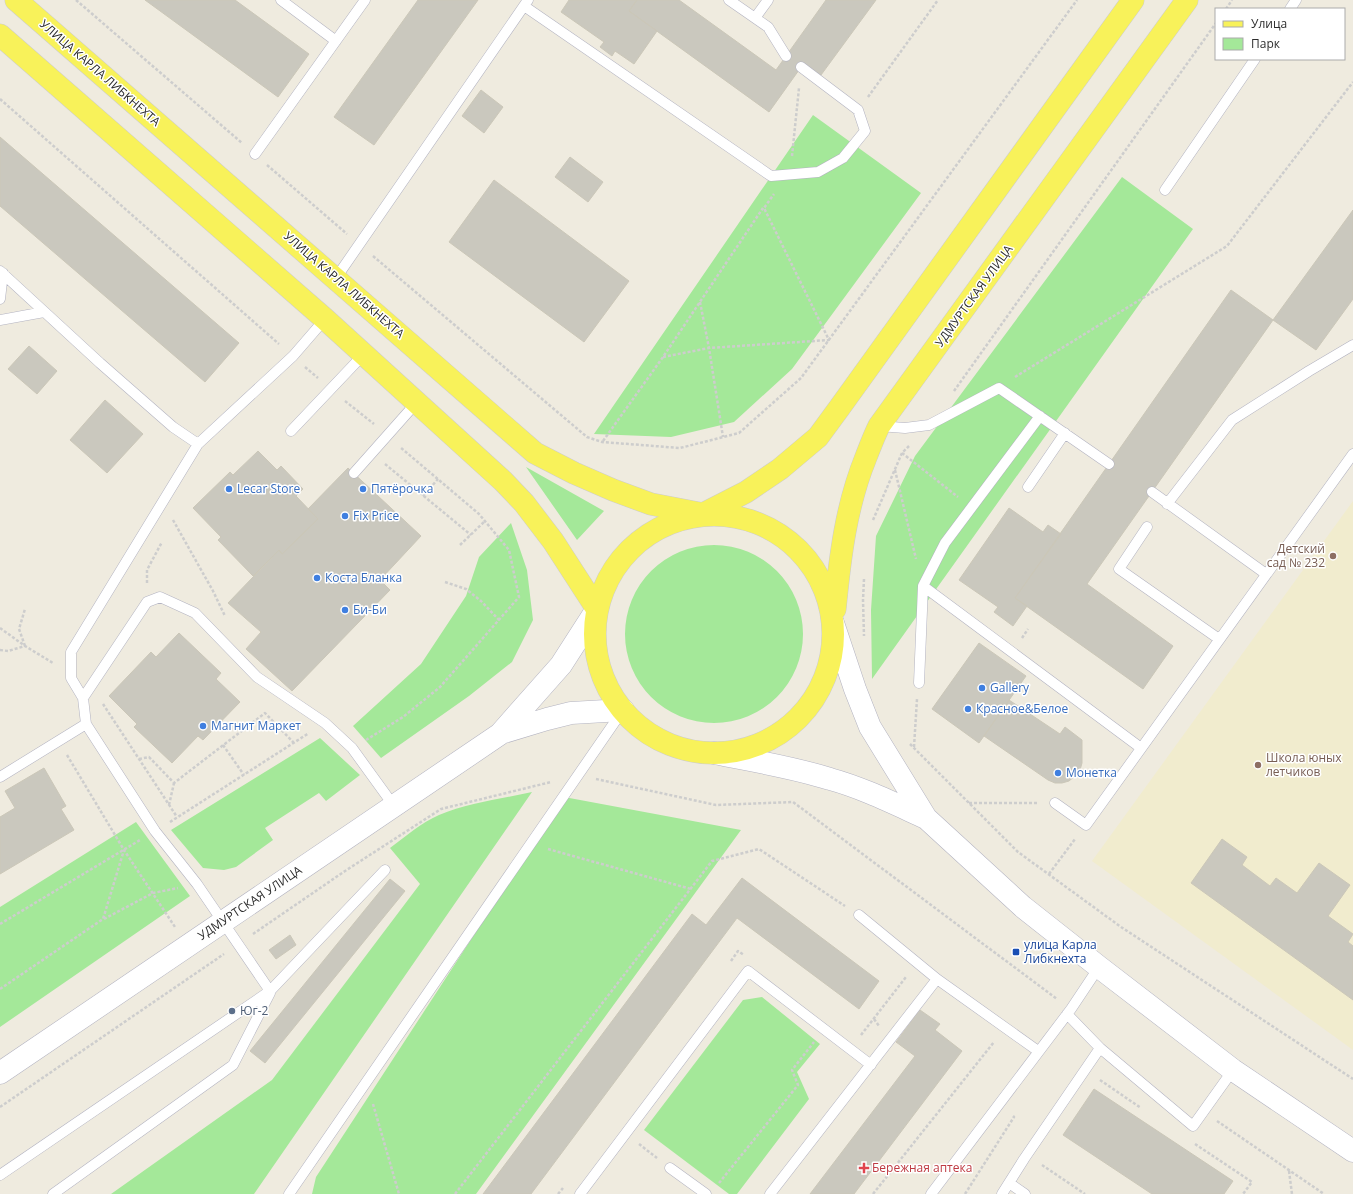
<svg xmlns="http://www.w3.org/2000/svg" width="1353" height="1194" viewBox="0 0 1353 1194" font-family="'Open Sans',sans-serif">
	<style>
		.education { fill: #f1ecce }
		.green { fill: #a4e899 }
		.building { fill: #cac8be; stroke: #cbc7b8 }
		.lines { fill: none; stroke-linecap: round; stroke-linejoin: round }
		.lane-casing { stroke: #b3b3c1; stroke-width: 11 }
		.secondary-casing { stroke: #b3b3c1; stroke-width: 23 }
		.primary-casing { stroke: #cdcdcd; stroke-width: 23 }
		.path { stroke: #cdcdcd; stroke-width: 2.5; stroke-dasharray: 3 2; stroke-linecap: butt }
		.lane { stroke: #fff; stroke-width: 10 }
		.secondary { stroke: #fff; stroke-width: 22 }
		.primary { stroke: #f8f25a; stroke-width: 22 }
		.shop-dot { fill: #3f7fe0; stroke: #fff; stroke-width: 1.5 }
		.education-dot { fill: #8d6e63; stroke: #fff; stroke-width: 1.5 }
		.transit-dot { fill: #1a4fb4; stroke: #fff; stroke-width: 1.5 }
		.service-dot { fill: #5c6f8a; stroke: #fff; stroke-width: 1.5 }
		.health-dot { fill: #e0444e; stroke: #fff; stroke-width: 1.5 }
		.labels { text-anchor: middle; stroke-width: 3; stroke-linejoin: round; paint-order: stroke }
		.street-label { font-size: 12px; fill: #2d2d2d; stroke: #fff }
		.shop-label { font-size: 12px; fill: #366cbe; stroke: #fff; text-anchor: start }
		.education-label { font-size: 12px; fill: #785e54; stroke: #fff; text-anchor: end }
		.transit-label { font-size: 12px; fill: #164399; stroke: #fff; text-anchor: start }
		.service-label { font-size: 12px; fill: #4e5e75; stroke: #fff; text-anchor: start }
		.health-label { font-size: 12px; fill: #be3a42; stroke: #fff; text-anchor: start }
	</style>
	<rect width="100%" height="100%" fill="#efebdf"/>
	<path class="education" d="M 1353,501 L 1353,1050 L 1092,861 Z"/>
	<path class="green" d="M 813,115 L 921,193 L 792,369 L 734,422 L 671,437 L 594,434 Z
		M 1122,177 L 1193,229 L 872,679 L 871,610 L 876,536 L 915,456 Z
		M 526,467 L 604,511 L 577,540 Z
		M 511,523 L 527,570 L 533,620 L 512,662 L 469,696 L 381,758 L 353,726 L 421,664 L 466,596 L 479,557 Z
		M625 634a89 89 0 1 1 178 0a89 89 0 1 1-178 0Z
		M 320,738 L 360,775 L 326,801 L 319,793 L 265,828 L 273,840 L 236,867 L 224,870 L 203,868 L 171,830 Z
		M 532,792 L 254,1194 L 111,1194 L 272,1080 L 420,884 L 390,848 C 406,836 421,823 439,815 C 468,803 501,799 532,792 Z
		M 564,797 L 741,830 L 476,1194 L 312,1194 L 316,1177 Z
		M 136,822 L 190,896 L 0,1027 L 0,907 Z
		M 762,997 L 820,1044 L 797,1072 L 809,1099 L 737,1194 L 729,1194 L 644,1130 L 743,1000 Z"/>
	<path class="building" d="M 145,0 L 235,0 L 309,54 L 278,97 Z
		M 418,0 L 478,0 L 374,145 L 334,117 Z
		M 569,0 L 637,0 L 629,11 L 657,31 L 634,64 L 615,51 L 612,56 L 600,47 L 604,42 L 561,12 Z
		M 637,0 L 679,0 L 776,70 L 826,0 L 876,0 L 821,75 L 804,63 L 769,112 L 629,11 Z
		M 481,90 L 503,107 L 484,133 L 462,116 Z
		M 0,137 L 239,343 L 205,382 L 0,206 Z
		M 570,157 L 603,182 L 588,202 L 555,177 Z
		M 494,180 L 629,281 L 584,342 L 449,242 Z
		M 1353,210 L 1353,299 L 1316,350 L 1273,320 Z
		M 1231,290 L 1273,320 L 1087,584 L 1173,646 L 1143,689 L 1015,598 Z
		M 29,346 L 57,371 L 37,394 L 8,369 Z
		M 105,400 L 143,434 L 107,473 L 70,440 Z
		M 258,451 L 277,470 L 281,466 L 303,489 L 296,496 L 318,519 L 282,554 L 279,550 L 253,576 L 218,540 L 221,537 L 193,508 L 230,472 L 233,475 Z
		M 348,468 L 421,536 L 380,580 L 390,590 L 292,691 L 246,649 L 261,632 L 228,603 L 279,550 L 282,554 L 318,519 L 308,509 Z
		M 1009,508 L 1043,532 L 1048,525 L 1061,534 L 1015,598 L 1027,606 L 1013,626 L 994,612 L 998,607 L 959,580 Z
		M 179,633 L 221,673 L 216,679 L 240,702 L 203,740 L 198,736 L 172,763 L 134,727 L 137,724 L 109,696 L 151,652 L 156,657 Z
		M 979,643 L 1026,676 L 979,743 L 932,709 Z
		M 1009,700 L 1060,734 L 1065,727 L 1082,740 L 1082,763 L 1080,770 L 1075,776 L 1069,781 L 1062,783 L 1055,783 L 1048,780 L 984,736 Z
		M 44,768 L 66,806 L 61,809 L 74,830 L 0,874 L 0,817 L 15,808 L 5,791 Z
		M 1222,839 L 1247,857 L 1242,865 L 1270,886 L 1276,878 L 1297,893 L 1319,863 L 1350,885 L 1328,916 L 1353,934 L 1348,942 L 1353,946 L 1353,1000 L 1191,883 Z
		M 742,878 L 879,981 L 859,1009 L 737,918 L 531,1194 L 483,1194 L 692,914 L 706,925 Z
		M 390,879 L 405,891 L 265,1063 L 250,1051 Z
		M 290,935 L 296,945 L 276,959 L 269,950 Z
		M 920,1010 L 940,1024 L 935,1030 L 962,1051 L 854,1194 L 810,1194 L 915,1056 L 896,1042 Z
		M 1094,1089 L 1233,1181 L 1224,1194 L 1152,1194 L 1063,1135 Z"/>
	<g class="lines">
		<defs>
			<path id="lane" d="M 281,0 L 336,41
				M 729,0 L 768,27 L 786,56
				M 524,6 L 771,176 L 818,172 L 843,158 L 865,131 L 858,110 L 801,67
				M 1290,9 L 1296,0
				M 755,18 L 768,0
				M 255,154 L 365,0
				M 1165,190 L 1255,59
				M 0,271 L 100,363 L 173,427 L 198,444
				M 336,278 L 528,0
				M 0,299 L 3,273
				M 325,319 L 293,356 L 198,444 L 71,652 L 71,678 L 83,698 L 86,724 L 155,831 L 197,884 L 270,991 L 385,870
				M 0,320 L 44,312
				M 879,426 L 905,428 L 929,425 L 999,388 L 1109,464
				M 291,431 L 364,354
				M 354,473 L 417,402
				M 1028,487 L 1065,433
				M 1152,492 L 1266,574
				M 1167,504 L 1232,420 L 1309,371 L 1353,345
				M 1147,527 L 1119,569 L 1219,639
				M 923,586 L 1141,748
				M 919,683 L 923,586 L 945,543 L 1040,416
				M 83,698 L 147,602 L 160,597 L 195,613 L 257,677 L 325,723 L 352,748 L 394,806
				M 0,777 L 86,724
				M 1055,803 L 1086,825 L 1353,454
				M 859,915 L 937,979
				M 1100,1048 L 1193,1126 L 1233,1070
				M 670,1168 L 706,1194
				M 0,1175 L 270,991
				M 1009,1183 L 1025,1194
				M 53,1194 L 233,1065 L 270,993
				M 289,1194 L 623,710
				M 580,1194 L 748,971 L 871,1065
				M 770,1194 L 937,979 L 1038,1051
				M 931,1194 L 1071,1009 L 1099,967
				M 1002,1194 L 1024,1159 L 1100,1048 L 1067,1014"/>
			<path id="secondary" d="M 833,623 L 855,689 L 870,727 L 926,818 L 1023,907 L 1099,967 L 1233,1070 L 1353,1151
				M 501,733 L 547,719 L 571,713 L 623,710
				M 714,753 C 753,761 793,767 830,779 C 863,788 895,804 926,818
				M 0,1073 L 500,734 L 561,665 L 597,609"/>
			<path id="primary" d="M 16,0 L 535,453 L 574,473 L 613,490 L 651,504 L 703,514
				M 0,35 L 325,319 L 503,481 L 524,503 L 553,541 L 597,609
				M 703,514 L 746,492 L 780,469 L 818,437 L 840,407 L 1133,0
				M595 634a119 119 0 1 1 238 0a119 119 0 1 1-238 0Z
				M 835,609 C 840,557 846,506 866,457 C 870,447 874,436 879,426 L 1187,0"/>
		</defs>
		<use href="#lane" class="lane-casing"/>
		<use href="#secondary" class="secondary-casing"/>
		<use href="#primary" class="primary-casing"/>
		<path class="path" d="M 76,0 L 242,143
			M 1226,9 L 1232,0
			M 868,97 L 938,0
			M 0,99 L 279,344
			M 792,156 L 799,88
			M 267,165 L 347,234
			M 373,256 L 587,437 L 602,442 L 680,448 L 739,433 L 801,378 L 1077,0
			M 700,302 L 709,348 L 723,437
			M 663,357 L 709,348 L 829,340 L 764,208 L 774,194
			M 305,367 L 318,378
			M 1015,377 L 1227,246 L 1353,82
			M 954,391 L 1216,23
			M 345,401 L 374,424
			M 603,441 L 663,357 L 763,208
			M 902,453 L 958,497
			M 385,464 L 471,535
			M 895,470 L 916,559
			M 423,496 L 438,479
			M 173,520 L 213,591 L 225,616
			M 873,520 L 902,453 L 909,446
			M 460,545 L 485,521
			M 864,579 L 863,600 L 864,636
			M 445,582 L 466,589 L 481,601 L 499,620
			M 147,583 L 147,570 L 162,542
			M 0,628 L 25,646 L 53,663
			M 1022,638 L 1028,629
			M 25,646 L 19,629 L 25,609
			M 0,650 L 8,651 L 25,646
			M 103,704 L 177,817
			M 366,740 L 403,717 L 440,687 L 519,597 L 509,550 L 479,514 L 400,447
			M 910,744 L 1018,852 L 1121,927 L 1353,1079
			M 223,745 L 244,775
			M 914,747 L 917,699
			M 67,755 L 124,850 L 175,927
			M 139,759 L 149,757 L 174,783 L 265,713 L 294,743
			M 596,779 L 716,805 L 793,802 L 1057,999
			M 969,803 L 1038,803
			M 169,805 L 174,783
			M 170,822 L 309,733
			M 548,849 L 691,889
			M 1049,874 L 1075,839
			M 104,919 L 153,893 L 178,888
			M 0,924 L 140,840
			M 253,934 L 345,871 L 441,809 L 551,782
			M 731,961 L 738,951 L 744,955
			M 0,989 L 103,919 L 124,850
			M 874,1019 L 879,1026
			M 861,1035 L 906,977
			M 1100,1080 L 1141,1108
			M 373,1104 L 399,1194
			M 0,1107 L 224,954
			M 1217,1121 L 1324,1194
			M 639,1144 L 657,1158
			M 1195,1144 L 1252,1182 L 1243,1194
			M 1042,1165 L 1085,1194
			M 1289,1171 L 1292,1194
			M 719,1183 L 798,1085 L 792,1070 L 814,1042
			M 455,1194 L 712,861 L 759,849 L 845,906
			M 558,1194 L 563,1188
			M 873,1194 L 994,1042
			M 965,1194 L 1014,1117 L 1013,1116"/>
		<use href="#lane" class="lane"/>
		<use href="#secondary" class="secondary"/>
		<use href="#primary" class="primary"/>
	</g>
	<g class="shop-dot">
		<circle cx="229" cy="489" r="4"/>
		<circle cx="363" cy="489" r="4"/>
		<circle cx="345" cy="516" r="4"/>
		<circle cx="317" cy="578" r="4"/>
		<circle cx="345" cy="610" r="4"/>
		<circle cx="982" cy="688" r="4"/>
		<circle cx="968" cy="709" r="4"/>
		<circle cx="203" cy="726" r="4"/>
		<circle cx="1058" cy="773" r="4"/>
	</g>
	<g class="education-dot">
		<circle cx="1333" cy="556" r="4"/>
		<circle cx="1258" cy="765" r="4"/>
	</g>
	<rect class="transit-dot" x="1012" y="948" width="8" height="8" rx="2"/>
	<circle class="service-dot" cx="232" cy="1011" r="4"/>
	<path class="health-dot" d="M862 1162h4v4h4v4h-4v4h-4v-4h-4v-4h4z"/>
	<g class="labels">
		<g class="street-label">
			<text transform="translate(100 73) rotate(41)" y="4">УЛИЦА КАРЛА ЛИБКНЕХТА</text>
			<text transform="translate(344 285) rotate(41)" y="4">УЛИЦА КАРЛА ЛИБКНЕХТА</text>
			<text transform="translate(974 296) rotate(-54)" y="4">УДМУРТСКАЯ УЛИЦА</text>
			<text transform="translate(250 903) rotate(-34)" y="4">УДМУРТСКАЯ УЛИЦА</text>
		</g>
		<g class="shop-label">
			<text x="237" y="493">Lecar Store</text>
			<text x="371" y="493">Пятёрочка</text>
			<text x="353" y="520">Fix Price</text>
			<text x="325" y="582">Коста Бланка</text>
			<text x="353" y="614">Би-Би</text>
			<text x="990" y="692">Gallery</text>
			<text x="976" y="713">Красное&amp;Белое</text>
			<text x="211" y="730">Магнит Маркет</text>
			<text x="1066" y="777">Монетка</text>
		</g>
		<g class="education-label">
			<text x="1325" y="553">Детский<tspan x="1325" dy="14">сад № 232</tspan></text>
			<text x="1266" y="762" text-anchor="start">Школа юных<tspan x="1266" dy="14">летчиков</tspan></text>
		</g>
		<g class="transit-label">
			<text x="1024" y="949">улица Карла<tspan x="1024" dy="14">Либкнехта</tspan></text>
		</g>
		<g class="service-label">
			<text x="240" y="1015">Юг-2</text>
		</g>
		<g class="health-label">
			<text x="872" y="1172">Бережная аптека</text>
		</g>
	</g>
	<rect x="1215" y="8" width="130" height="52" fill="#ffffff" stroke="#ababab"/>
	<rect x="1223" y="21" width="20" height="6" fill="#f8f25a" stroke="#ababab"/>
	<text x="1251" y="28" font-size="12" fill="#2d2d2d">Улица</text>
	<rect x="1223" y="38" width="20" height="12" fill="#a4e899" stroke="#ababab"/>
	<text x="1251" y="48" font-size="12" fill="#2d2d2d">Парк</text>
</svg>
